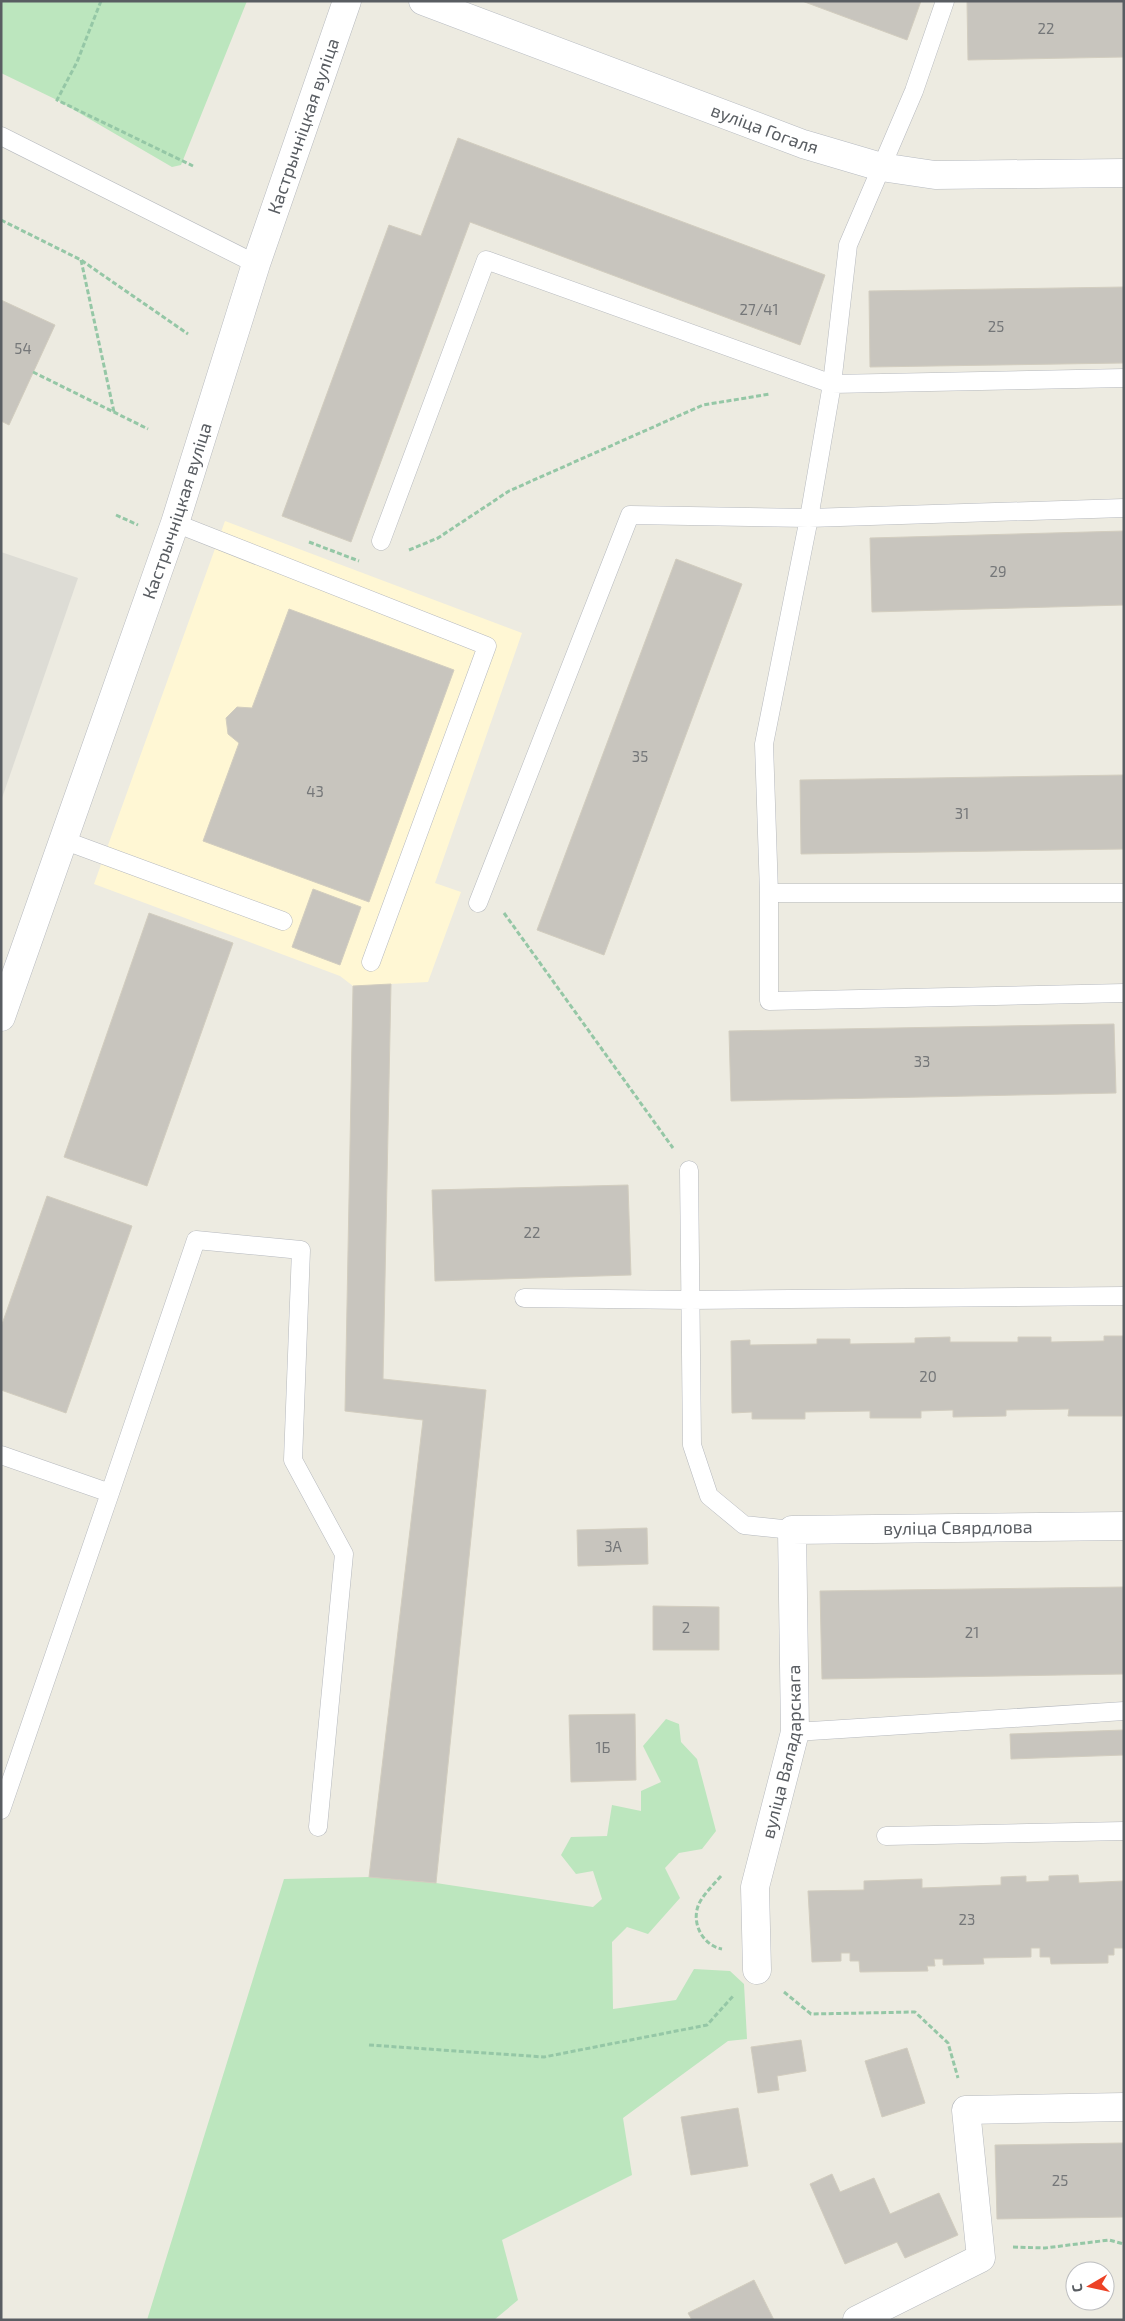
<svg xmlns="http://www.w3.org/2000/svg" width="1125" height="2321" viewBox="0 0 1125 2321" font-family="'Exo 2',sans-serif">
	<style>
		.commercial { fill: #fff7d4 }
		.industrial { fill: #dddcd5 }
		.green { fill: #bce6be }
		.building { fill: #c8c5be; stroke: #d2cdbf }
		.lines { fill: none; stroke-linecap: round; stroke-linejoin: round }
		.lane-casing { stroke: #b6b9be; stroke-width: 19 }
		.street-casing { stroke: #b6b9be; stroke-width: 29 }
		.secondary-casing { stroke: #b6bac0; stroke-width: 29 }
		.path { stroke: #95c7a6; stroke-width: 3; stroke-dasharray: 5 2.5; stroke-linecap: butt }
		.lane { stroke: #fff; stroke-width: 18 }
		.street { stroke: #fff; stroke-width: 28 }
		.secondary { stroke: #fff; stroke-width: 28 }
		.labels { text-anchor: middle; stroke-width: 4.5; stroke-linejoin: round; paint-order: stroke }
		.number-label { font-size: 15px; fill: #757779 }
		.street-label { font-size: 18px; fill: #595d62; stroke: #fff }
	</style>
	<rect width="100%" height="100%" fill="#edebe1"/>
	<path class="commercial" d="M 225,521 L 522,633 L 435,883 L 461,892 L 428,982 L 353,986 L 340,976 L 94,884 Z"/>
	<path class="industrial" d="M 1,552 L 78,578 L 1,801 Z"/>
	<path class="green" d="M 1,1 L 247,1 L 181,165 L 172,167 L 57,100 L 1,73 Z
		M 666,1719 L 679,1724 L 681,1742 L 697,1759 L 716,1831 L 702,1849 L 679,1853 L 665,1868 L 680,1898 L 648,1934 L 627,1927 L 612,1942 L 613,2009 L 676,2000 L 694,1969 L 730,1971 L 744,1984 L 747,2039 L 728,2041 L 623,2118 L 632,2175 L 502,2240 L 518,2300 L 494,2320 L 147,2320 L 284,1879 L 369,1877 L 436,1883 L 593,1907 L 602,1899 L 593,1871 L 576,1874 L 561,1855 L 571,1837 L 607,1836 L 612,1805 L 641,1811 L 641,1791 L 661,1782 L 643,1746 Z"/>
	<path class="building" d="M 802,1 L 921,1 L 907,40 Z
		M 967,1 L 1124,1 L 1124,57 L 968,60 Z
		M 458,138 L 825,275 L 800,345 L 470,222 L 351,542 L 282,516 L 389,225 L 421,236 Z
		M 1124,287 L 1124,363 L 870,367 L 869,291 Z
		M 1,300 L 55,325 L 9,425 L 1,421 Z
		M 1124,531 L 1124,605 L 872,612 L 870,538 Z
		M 676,559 L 742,584 L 604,955 L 537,930 Z
		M 289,609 L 454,670 L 369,902 L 203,841 L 239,743 L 228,734 L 226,718 L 237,707 L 252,708 Z
		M 1124,775 L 1124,849 L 801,854 L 800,780 Z
		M 313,889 L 361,907 L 340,965 L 292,947 Z
		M 149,913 L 233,943 L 147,1186 L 64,1157 Z
		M 391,984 L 383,1379 L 486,1390 L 436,1883 L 369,1877 L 423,1420 L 345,1411 L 353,986 Z
		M 1114,1024 L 1116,1093 L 731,1101 L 729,1031 Z
		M 628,1185 L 631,1275 L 435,1281 L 432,1190 Z
		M 47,1196 L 132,1226 L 66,1413 L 1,1390 L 1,1327 Z
		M 1104,1336 L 1124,1336 L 1122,1416 L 1068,1416 L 1069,1409 L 1006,1410 L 1006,1416 L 953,1417 L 953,1410 L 921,1411 L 921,1418 L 870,1418 L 870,1411 L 805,1412 L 805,1419 L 752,1419 L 752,1412 L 732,1413 L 731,1341 L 750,1340 L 750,1345 L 817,1344 L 817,1339 L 850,1339 L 850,1344 L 915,1343 L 915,1338 L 950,1337 L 950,1342 L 1018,1342 L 1018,1337 L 1051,1337 L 1051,1342 L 1104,1341 Z
		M 647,1528 L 648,1564 L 578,1566 L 577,1530 Z
		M 1124,1587 L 1124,1674 L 822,1679 L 820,1591 Z
		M 653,1606 L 719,1607 L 719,1650 L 653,1650 Z
		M 635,1714 L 636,1780 L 571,1782 L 569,1715 Z
		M 1124,1730 L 1124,1755 L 1011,1759 L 1010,1734 Z
		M 1078,1875 L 1079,1883 L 1124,1881 L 1124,1948 L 1114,1948 L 1114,1955 L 1108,1955 L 1108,1963 L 1051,1964 L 1050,1957 L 1040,1957 L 1040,1948 L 1031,1948 L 1031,1957 L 983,1958 L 984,1964 L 943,1965 L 943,1959 L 934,1959 L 935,1966 L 927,1966 L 928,1971 L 860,1972 L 859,1961 L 850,1961 L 850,1953 L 841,1953 L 841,1961 L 812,1962 L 808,1891 L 864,1890 L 864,1881 L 922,1879 L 922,1888 L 1001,1885 L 1001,1877 L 1026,1876 L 1026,1882 L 1049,1881 L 1049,1876 Z
		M 801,2040 L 806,2071 L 777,2076 L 779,2090 L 758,2093 L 751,2047 Z
		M 907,2048 L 925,2103 L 882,2117 L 865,2061 Z
		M 738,2108 L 748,2166 L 691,2175 L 681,2117 Z
		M 1124,2143 L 1124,2217 L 997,2219 L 995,2145 Z
		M 832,2174 L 840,2192 L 874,2178 L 890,2214 L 939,2193 L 958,2235 L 905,2258 L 897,2242 L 845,2264 L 810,2184 Z
		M 754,2280 L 774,2320 L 692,2320 L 688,2313 Z"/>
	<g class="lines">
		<defs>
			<path id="lane" d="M 945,1 L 914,91 L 848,245 L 832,384 L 809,518 L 764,744 L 769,893 L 1124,893
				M 1,136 L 256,264
				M 175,523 L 487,646 L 371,962
				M 381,541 L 486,260 L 832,384 L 1124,378
				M 63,840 L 283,921
				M 769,893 L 769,1001 L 1124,993
				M 478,903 L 630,515 L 809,518 L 1124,508
				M 689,1170 L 692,1445 L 709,1496 L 744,1525 L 792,1530
				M 524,1298 L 690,1300 L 1124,1296
				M 1,1455 L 110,1493 L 196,1240 L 301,1250 L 293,1460 L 344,1554 L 318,1827
				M 795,1732 L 1124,1711
				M 1,1810 L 110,1493
				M 886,1836 L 1124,1831"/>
			<g id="street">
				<path id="s1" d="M 1,1017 L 175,523 L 256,264 L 347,1"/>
				<path id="s2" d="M 757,1970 L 755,1887 L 795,1732 L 792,1530 L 1124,1526"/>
				<path d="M 857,2320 L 981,2258 L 966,2110 L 1124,2107"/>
			</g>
			<g id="secondary">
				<path id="s3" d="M 423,1 L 803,144 L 881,167 L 935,175 L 1124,173"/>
			</g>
		</defs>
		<use href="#lane" class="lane-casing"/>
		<use href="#street" class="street-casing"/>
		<use href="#secondary" class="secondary-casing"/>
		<path class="path" d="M 101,1 L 77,62 L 57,100 L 193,166
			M 1,220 L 81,260 L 188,334
			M 81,260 L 114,412
			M 33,372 L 148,429
			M 116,515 L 138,525
			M 309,542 L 359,561
			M 409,550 L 438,538 L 509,491 L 703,405 L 770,394
			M 504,913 L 673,1148
			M 721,1876 C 714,1884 706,1892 701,1900 C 689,1919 701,1945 722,1949
			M 784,1992 L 811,2014 L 915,2012 L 948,2043 L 958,2078
			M 369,2045 L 544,2057 L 707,2025 L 734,1995
			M 1013,2247 L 1045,2248 L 1109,2240 L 1124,2244"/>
		<use href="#lane" class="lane"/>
		<use href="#street" class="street"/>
		<use href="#secondary" class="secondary"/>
	</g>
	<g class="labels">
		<g class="number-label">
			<text x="1046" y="34">22</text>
			<text x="759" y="315">27/41</text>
			<text x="996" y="332">25</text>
			<text x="23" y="354">54</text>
			<text x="998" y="577">29</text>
			<text x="640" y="762">35</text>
			<text x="315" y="797">43</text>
			<text x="962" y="819">31</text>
			<text x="922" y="1067">33</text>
			<text x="532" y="1238">22</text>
			<text x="928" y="1382">20</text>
			<text x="613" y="1552">3А</text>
			<text x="686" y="1633">2</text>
			<text x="972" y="1638">21</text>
			<text x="603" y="1753">1Б</text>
			<text x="967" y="1925">23</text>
			<text x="1060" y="2186">25</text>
		</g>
		<g class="street-label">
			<text dy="6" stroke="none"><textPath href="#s1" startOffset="941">Кастрычніцкая вуліца</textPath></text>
			<text dy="6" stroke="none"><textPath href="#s3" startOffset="365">вуліца Гогаля</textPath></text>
			<text dy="6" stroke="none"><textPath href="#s1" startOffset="536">Кастрычніцкая вуліца</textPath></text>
			<text dy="6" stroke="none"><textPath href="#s2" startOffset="611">вуліца Свярдлова</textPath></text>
			<text dy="6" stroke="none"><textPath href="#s2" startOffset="222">вуліца Валадарскага</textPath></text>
		</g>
	</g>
	<rect width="1125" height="2321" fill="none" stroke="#595d62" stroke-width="5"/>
	<g transform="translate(1090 2286) rotate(261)"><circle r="24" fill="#ffffff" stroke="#bdbec0"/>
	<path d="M0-4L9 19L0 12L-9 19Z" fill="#ed4226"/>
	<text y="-8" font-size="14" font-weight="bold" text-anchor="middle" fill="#595d62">С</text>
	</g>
</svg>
